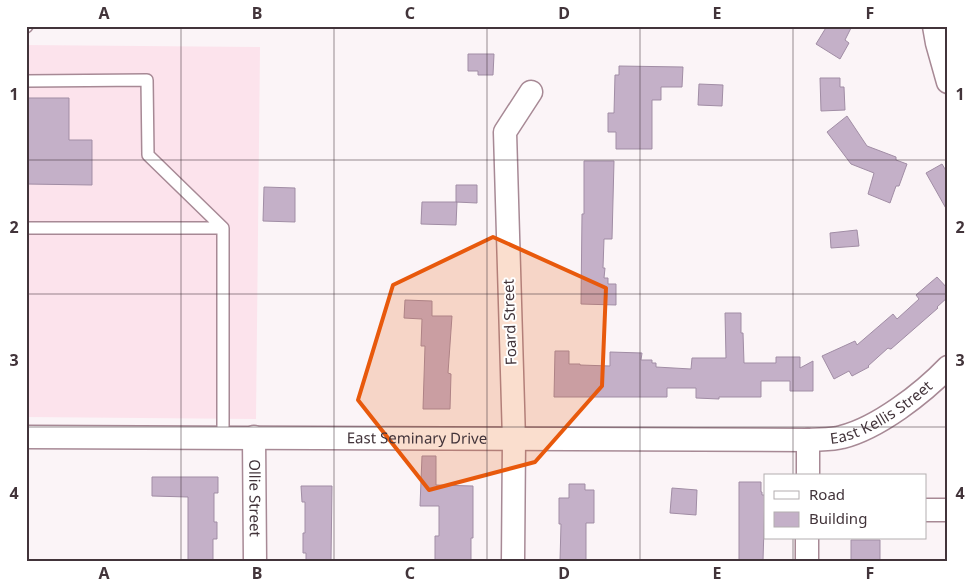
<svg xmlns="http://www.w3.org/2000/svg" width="974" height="587" viewBox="0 0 974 587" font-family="'Noto Sans',sans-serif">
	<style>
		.built { fill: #fce3ec }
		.building { fill: #c4b0c8; stroke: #a18da5 }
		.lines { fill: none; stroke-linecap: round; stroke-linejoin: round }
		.service-casing { stroke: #a78995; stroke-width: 14 }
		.minor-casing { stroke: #a78995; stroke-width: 25 }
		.service { stroke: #fff; stroke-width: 11 }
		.minor { stroke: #fff; stroke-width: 22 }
		.marked { fill: #e8590c; fill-opacity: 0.2; stroke: #e8590c; stroke-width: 4; stroke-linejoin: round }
		.grid { fill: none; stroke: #42343a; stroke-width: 1; stroke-opacity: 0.55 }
		.labels { text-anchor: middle; stroke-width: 4; stroke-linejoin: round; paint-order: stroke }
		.street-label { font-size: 15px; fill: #42343a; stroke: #fff }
		.neatline { fill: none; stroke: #42343a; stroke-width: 2 }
		.grid-label { font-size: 16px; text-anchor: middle; font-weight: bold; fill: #42343a }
	</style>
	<rect width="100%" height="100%" fill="#fbf4f7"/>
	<path class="built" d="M 26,45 L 260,47 L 256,419 L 26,417 Z"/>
	<path class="building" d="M 827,26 L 852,26 L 845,40 L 849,43 L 840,59 L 816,44 Z
		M 468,54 L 494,54 L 493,75 L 478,75 L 478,71 L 468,71 Z
		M 619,66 L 683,67 L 682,87 L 661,87 L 661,100 L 652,100 L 652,149 L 616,149 L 616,132 L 608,132 L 608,113 L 614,113 L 615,75 L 619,75 Z
		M 820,78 L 840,78 L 840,87 L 844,87 L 845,110 L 821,111 Z
		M 699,84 L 723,85 L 722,106 L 698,105 Z
		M 26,98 L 69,98 L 69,140 L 92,140 L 92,185 L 26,184 Z
		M 847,116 L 867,146 L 896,157 L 896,160 L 907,164 L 899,186 L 896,186 L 890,203 L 868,194 L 874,173 L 851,164 L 827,132 Z
		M 584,161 L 614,161 L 612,239 L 604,239 L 603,268 L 605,268 L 604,278 L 608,278 L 608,284 L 616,284 L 616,305 L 581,304 L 582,214 L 584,214 Z
		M 942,164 L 948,174 L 948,212 L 926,173 Z
		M 456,185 L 477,185 L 477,203 L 456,202 Z
		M 264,187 L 295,188 L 295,222 L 263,221 Z
		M 422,202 L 457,202 L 456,225 L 421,224 Z
		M 857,230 L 859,246 L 831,248 L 830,233 Z
		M 937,277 L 948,289 L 948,297 L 937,307 L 938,308 L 891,349 L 890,349 L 888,348 L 868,366 L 869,367 L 852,376 L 849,371 L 834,379 L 822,356 L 855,341 L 857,345 L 893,314 L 897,319 L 919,299 L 916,295 Z
		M 405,300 L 432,301 L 432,316 L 452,316 L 448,373 L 451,374 L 450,409 L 423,409 L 425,346 L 421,346 L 422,319 L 404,318 Z
		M 725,313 L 741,313 L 741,333 L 743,333 L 744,363 L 776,363 L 776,357 L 800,357 L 800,368 L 813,361 L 813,391 L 790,391 L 790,381 L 761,381 L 761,397 L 719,397 L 719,399 L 696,398 L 696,388 L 667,388 L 667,397 L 554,397 L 555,351 L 569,351 L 569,364 L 580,364 L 580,365 L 610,366 L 610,352 L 642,353 L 641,360 L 652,360 L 652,363 L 656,363 L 656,367 L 691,369 L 692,358 L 726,358 Z
		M 422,456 L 436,456 L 436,485 L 473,486 L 473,538 L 471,538 L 471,561 L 435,561 L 435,536 L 439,536 L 439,506 L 420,506 Z
		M 152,477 L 218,477 L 218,493 L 214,493 L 214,522 L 217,522 L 217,539 L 213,539 L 213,561 L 188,560 L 188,497 L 152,496 Z
		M 739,482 L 761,482 L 761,492 L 762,492 L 762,495 L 765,495 L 763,561 L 739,561 Z
		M 569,484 L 585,484 L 585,490 L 594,490 L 594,523 L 586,523 L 586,561 L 560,561 L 561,524 L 559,524 L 559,498 L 569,498 Z
		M 301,486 L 332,486 L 331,561 L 306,561 L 306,553 L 303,553 L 303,533 L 305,533 L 305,502 L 302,502 Z
		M 672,488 L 697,490 L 696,515 L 670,513 Z
		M 851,540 L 880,540 L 880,561 L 851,561 Z"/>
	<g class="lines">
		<defs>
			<path id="service" d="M 26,27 L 27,26
				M 26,81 L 147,80 L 148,155 L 223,228 L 223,437
				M 26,228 L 223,228"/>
			<g id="minor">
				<path d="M 934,26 L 937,43 L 948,82"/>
				<path id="s1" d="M 26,437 L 808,440 C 819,439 832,440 842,437 C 878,428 923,393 948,367"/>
				<path id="s2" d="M 254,437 L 255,561"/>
				<path d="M 808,476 L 808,440"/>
				<path d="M 925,510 L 948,510"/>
				<path d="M 513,561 L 514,440 L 505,132 L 531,92"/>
				<path d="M 807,561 L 807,538"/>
			</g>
		</defs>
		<use href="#service" class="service-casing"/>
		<use href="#minor" class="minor-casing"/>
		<use href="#service" class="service"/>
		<use href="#minor" class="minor"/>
	</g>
	<path class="marked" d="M 493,237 L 606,288 L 602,386 L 535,462 L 429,490 L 358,400 L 393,285 Z"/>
	<path class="grid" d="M 181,26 L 181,561M 334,26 L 334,561M 487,26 L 487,561M 640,26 L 640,561M 793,26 L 793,476M 26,160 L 948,160M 26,294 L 948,294M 26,427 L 948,427M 793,538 L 793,561"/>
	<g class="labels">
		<g class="street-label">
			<text transform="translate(510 322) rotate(-92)" y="5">Foard Street</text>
			<text dy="5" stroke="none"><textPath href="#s1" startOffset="862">East Kellis Street</textPath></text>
			<text dy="5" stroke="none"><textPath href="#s1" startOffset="391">East Seminary Drive</textPath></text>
			<text dy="5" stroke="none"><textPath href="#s2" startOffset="61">Ollie Street</textPath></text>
		</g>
	</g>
	<rect width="974" height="587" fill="none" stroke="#ffffff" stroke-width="55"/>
	<rect x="764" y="474" width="162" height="65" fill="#ffffff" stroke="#b3aeb0"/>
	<rect x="774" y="491" width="25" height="8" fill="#ffffff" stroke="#b3aeb0"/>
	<text x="809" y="500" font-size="15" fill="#42343a">Road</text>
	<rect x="774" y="512" width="25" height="15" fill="#c4b0c8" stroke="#b3aeb0"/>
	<text x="809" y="524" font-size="15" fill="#42343a">Building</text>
	<rect x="28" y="28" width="918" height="532" class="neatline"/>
	<g class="grid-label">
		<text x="104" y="19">A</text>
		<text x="257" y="19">B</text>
		<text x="410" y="19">C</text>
		<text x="564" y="19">D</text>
		<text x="717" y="19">E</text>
		<text x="870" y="19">F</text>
		<text x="14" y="100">1</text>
		<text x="960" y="100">1</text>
		<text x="14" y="233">2</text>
		<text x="960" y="233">2</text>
		<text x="14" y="366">3</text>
		<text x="960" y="366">3</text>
		<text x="14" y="499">4</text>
		<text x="960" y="499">4</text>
		<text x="104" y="579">A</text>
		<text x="257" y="579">B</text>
		<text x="410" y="579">C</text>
		<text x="564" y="579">D</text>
		<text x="717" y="579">E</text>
		<text x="870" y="579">F</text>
	</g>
</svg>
